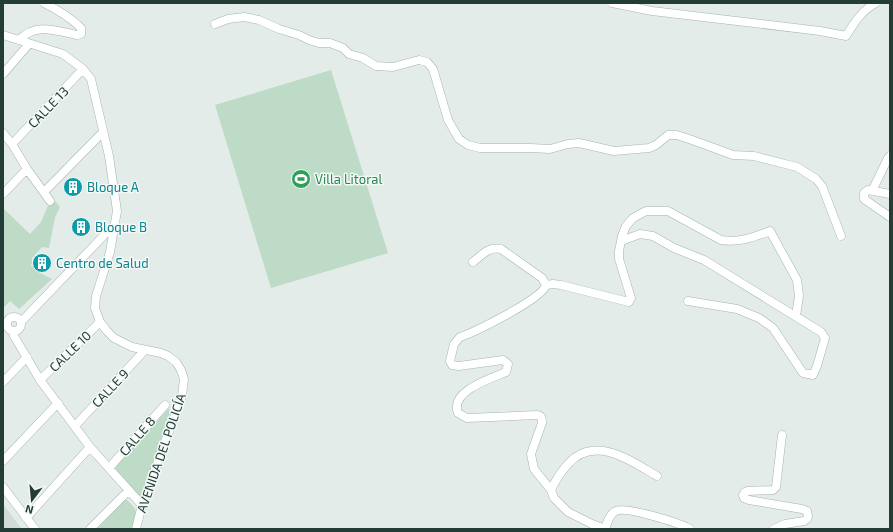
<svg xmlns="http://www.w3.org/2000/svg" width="893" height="532" viewBox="0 0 893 532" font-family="'Exo 2',sans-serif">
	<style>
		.built { fill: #d1dcd7 }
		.green { fill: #bedbc7 }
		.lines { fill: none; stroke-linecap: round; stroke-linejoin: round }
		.street-casing { stroke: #a6b4af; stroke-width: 9 }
		.street { stroke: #fff; stroke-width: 8 }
		.labels { text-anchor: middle; stroke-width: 3; stroke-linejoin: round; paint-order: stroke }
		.street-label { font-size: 13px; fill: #243c36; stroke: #f3f9f6 }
		.leisure-label { font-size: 13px; fill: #27864d; stroke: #f3f9f6; text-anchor: start }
		.culture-label { font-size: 13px; fill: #0d838f; stroke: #f3f9f6; text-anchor: start }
	</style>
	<rect width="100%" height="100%" fill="#e3ece8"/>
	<path class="built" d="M 3,504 L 22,529 L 3,529 Z"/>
	<path class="green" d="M 331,70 L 388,253 L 271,288 L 215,105 Z
		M 50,201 L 55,201 L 60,207 L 55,217 L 49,248 L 42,247 L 32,258 L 32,263 L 31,264 L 31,266 L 37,266 L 40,270 L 40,273 L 52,279 L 19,309 L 10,301 L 3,308 L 3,288 L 4,287 L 3,285 L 3,208 L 30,234 L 41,222 Z
		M 169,408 L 170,413 L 143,493 L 140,496 L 137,496 L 116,471 L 116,466 Z
		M 124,500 L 127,500 C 141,513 135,512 132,529 L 97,529 Z"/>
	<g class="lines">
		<defs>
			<path id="street" d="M 612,3 L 652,11 L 820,31 L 846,36 C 854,23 862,10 876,3
				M 215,24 L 228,19 L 244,17 L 259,20 L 279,29 L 299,35 L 309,40 L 319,43 L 330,43 L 343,48 L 349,54 L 363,58 L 376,66 L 393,67 L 419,60 L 427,62 L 433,69 L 448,120 L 459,139 L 468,145 L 480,148 L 531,148 L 550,149 L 568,144 L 579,143 L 614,151 L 649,148 L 656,145 L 668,135 L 677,135 L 692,140 L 733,155 L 754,156 L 797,167 L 816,179 L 822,186 L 841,236
				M 3,35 L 63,54 L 83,69 L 91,79 L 109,156 L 117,211 L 110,252 L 96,296 L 95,308 L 100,322 L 107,331 L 114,338 L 132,347 L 161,353 L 168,356 L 176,362 L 181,370 L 184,379 L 182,396 L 142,505 L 136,529
				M 19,40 C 36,22 57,31 77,35 L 81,34 L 81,28 C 70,17 58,10 44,3
				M 3,74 L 29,44
				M 3,133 L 12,144 L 27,169 L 50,201
				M 12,144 L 83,69
				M 872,191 L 888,158 L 890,156
				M 44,192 L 100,135 L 103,134
				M 3,194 L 27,169
				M 890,194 L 868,190 L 864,193 L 864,199 L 890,217
				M 621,241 L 640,234 L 653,236 L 674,248 L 704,260 L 821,332 L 825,338 L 817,366 L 813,375 L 803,373 L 773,328 L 759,318 L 737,309 L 688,301
				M 473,262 C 482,255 489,246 501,249 L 542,278 L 546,285 C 544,298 475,332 460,337 L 454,344 L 450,361 L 452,365 L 459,366 L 503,360 L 508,364 L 506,372 C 492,378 449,391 458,413 L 467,418 L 537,415 C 542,416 542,418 542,423 L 531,454 L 534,469 L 551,490 L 554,498 L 568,512 L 592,524 L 605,529
				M 546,285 L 553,284 L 561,285 L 629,302 L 631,298 L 619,259 L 619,251 L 622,236 L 626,226 L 633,218 L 646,211 L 668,211 L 721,240 C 739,243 754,237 770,231 L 797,280 L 799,296 L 796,316
				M7 324a7 7 0 1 1 14 0a7 7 0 1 1-14 0Z
				M 21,322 L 110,229 L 114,229
				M 13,331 L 14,336 L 40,380 L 90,447 L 142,505
				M 40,380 L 100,322
				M 3,382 L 27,357
				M 75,426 L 145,350
				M 3,461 L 58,403
				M 109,468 L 165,405
				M 3,487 L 35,529
				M 551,490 C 556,479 560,473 568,464 C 595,434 631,461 657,476
				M 26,518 L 90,447
				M 90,529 L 129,490
				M 605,529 C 607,523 610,513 616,511 C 625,506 680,523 690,529
				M 774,529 L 785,524 L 804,521 L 807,519 L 808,516 L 807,511 L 802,509 L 749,500 L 744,498 L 743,495 L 745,492 L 747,491 L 773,490 L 776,487 L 782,435"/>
		</defs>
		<use href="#street" class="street-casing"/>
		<use href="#street" class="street"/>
	</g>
	<defs>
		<symbol id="stadium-disc" viewBox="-11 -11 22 22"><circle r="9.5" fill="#2e9e5b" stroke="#f3f9f6"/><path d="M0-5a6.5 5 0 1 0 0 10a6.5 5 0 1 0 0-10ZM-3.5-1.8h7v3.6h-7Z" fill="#fff"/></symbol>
		<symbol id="building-disc" viewBox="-11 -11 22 22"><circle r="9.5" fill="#0f9aa8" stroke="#f3f9f6"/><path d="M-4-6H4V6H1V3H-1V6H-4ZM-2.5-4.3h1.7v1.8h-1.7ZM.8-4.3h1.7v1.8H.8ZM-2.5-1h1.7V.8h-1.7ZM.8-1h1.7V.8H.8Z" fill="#fff"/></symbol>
	</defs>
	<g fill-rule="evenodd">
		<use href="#stadium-disc" x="290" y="168" width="22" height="22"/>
		<use href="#building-disc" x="62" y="176" width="22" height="22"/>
		<use href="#building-disc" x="70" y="216" width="22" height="22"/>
		<use href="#building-disc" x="31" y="252" width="22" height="22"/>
	</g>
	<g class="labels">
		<g class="street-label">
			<text transform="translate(48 107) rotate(-46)" y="5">CALLE 13</text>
			<text transform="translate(70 351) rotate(-44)" y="5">CALLE 10</text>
			<text transform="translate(110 388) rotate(-47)" y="5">CALLE 9</text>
			<text transform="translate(137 436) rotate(-49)" y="5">CALLE 8</text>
			<text transform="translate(161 453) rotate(-71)" y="5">AVENIDA DEL POLICÍA</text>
		</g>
		<g class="leisure-label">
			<text x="315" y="184">Villa Litoral</text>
		</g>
		<g class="culture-label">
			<text x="87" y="192">Bloque A</text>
			<text x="95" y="232">Bloque B</text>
			<text x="56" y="268">Centro de Salud</text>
		</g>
	</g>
	<rect width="893" height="532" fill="none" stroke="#243c36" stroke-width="8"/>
	<g transform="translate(32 500) rotate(196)" stroke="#f3f9f6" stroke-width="3" paint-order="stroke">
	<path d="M0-3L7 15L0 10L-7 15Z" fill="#243c36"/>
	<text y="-6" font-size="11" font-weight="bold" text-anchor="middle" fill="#243c36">N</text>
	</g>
</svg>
